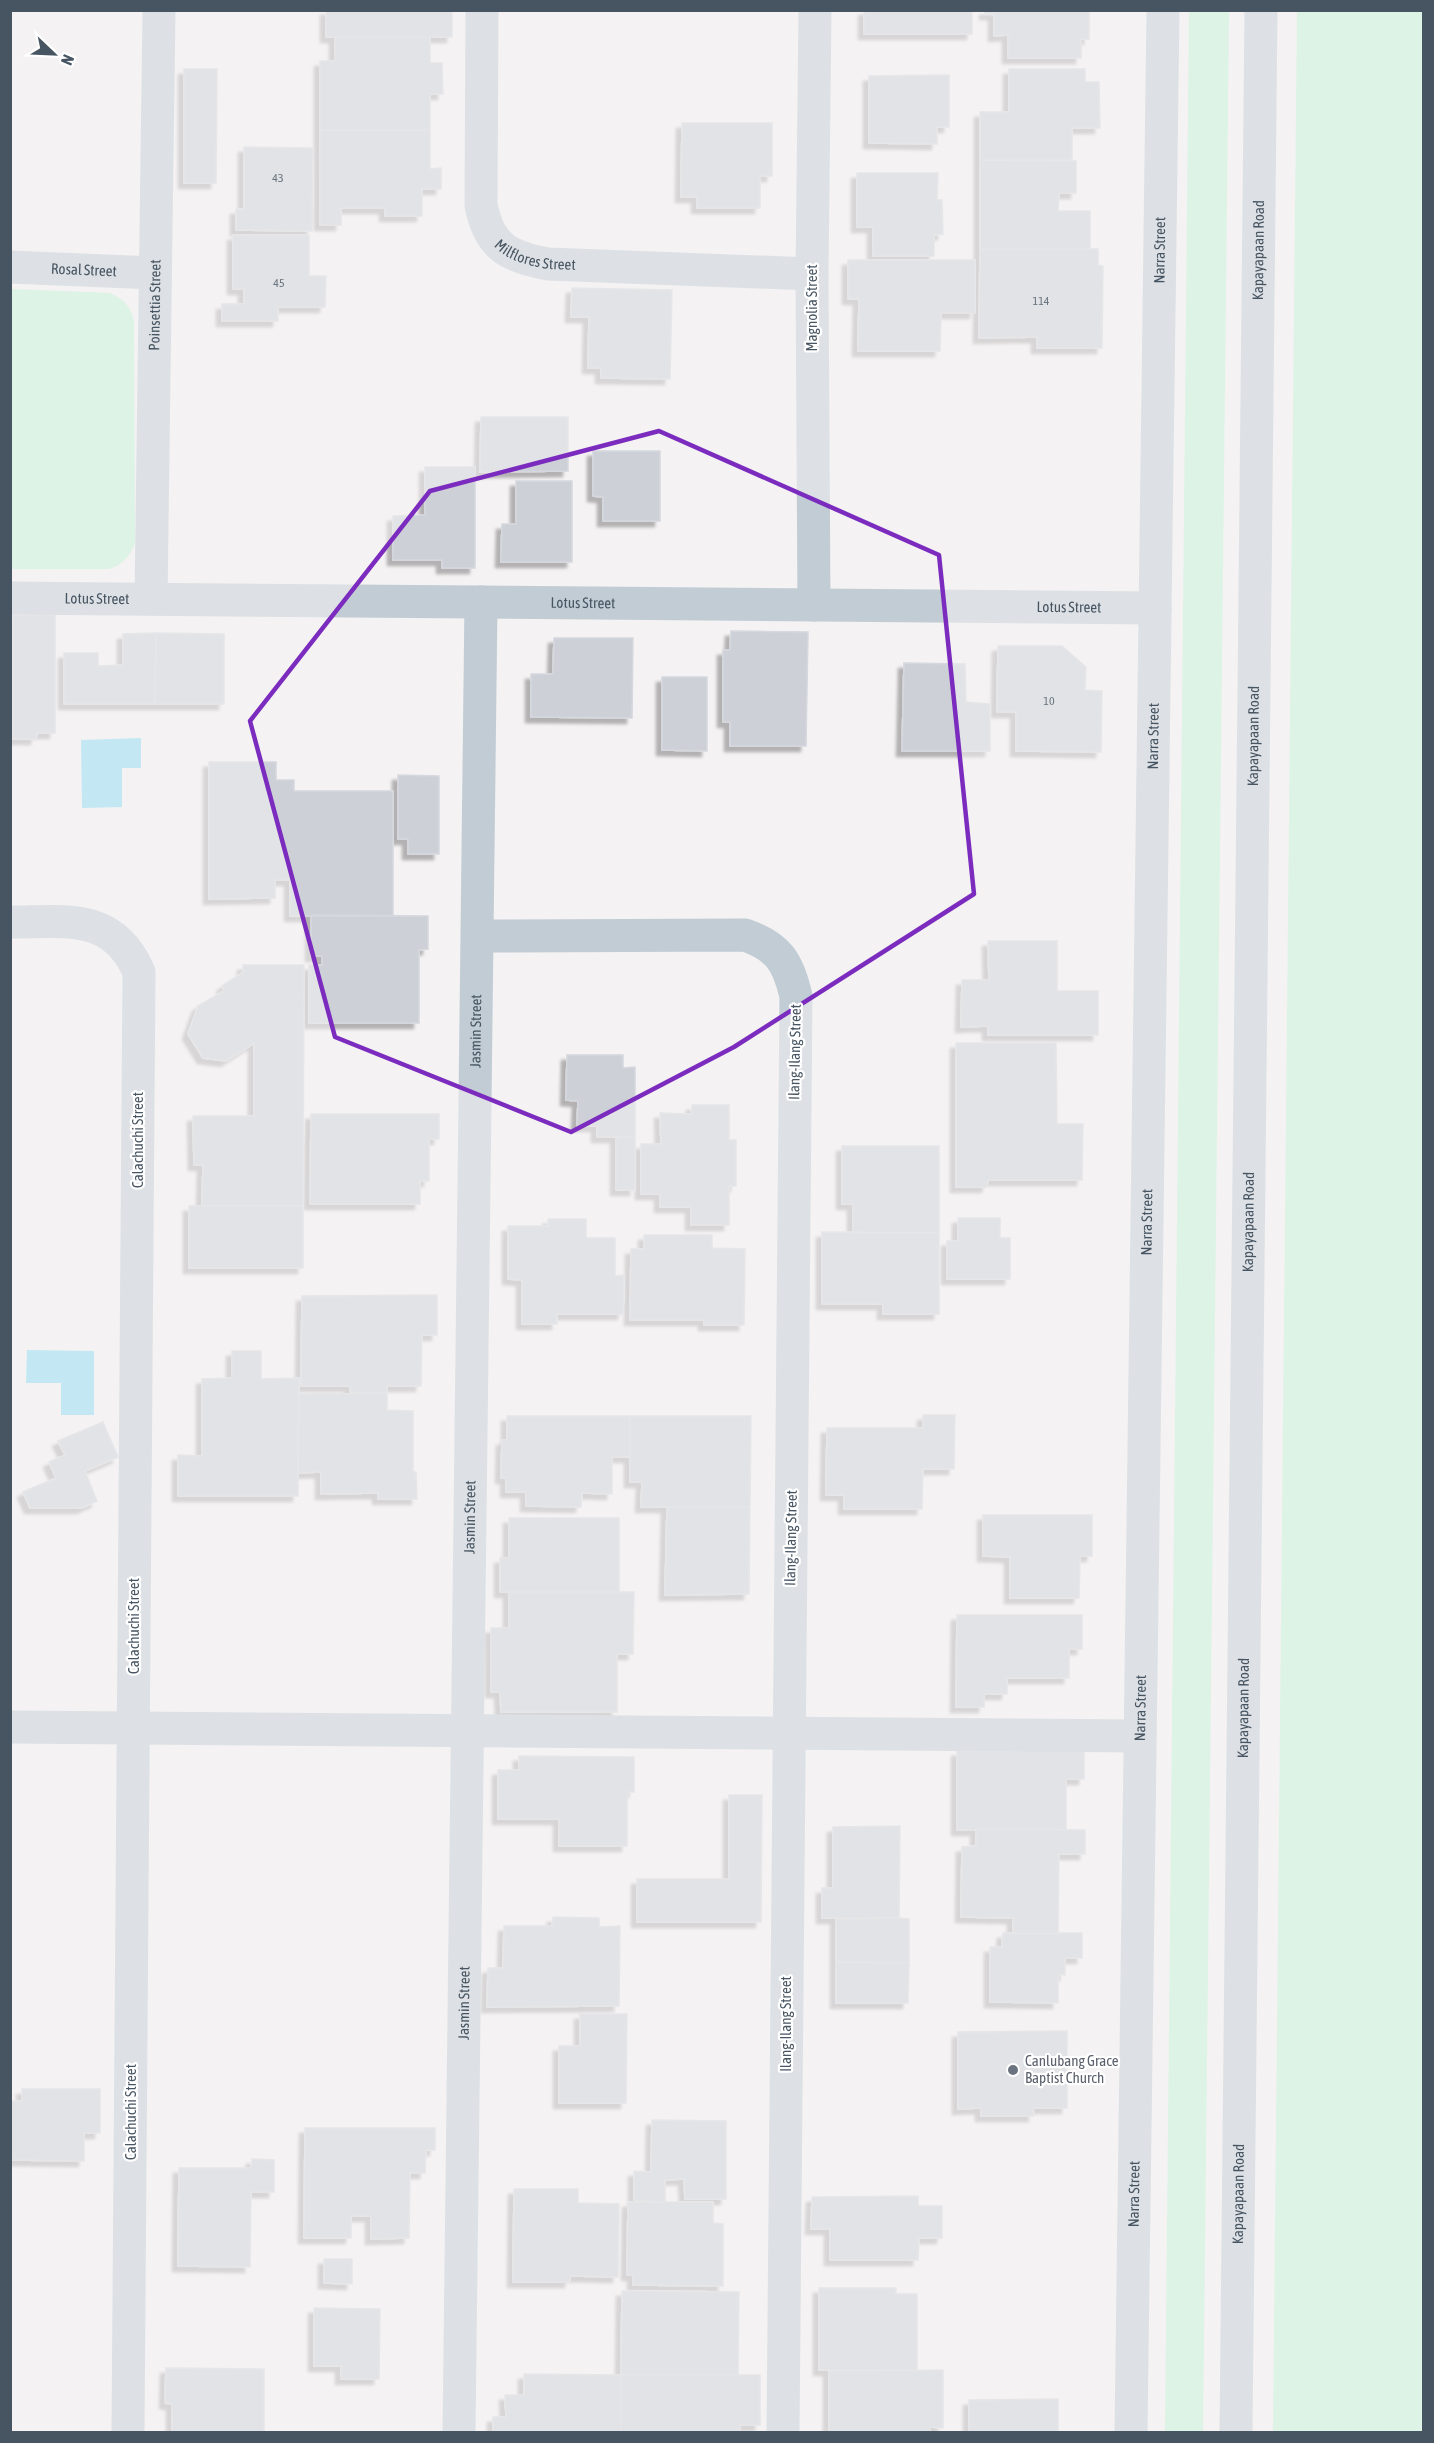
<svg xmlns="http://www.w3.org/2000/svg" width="1434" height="2443" viewBox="0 0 1434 2443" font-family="'Asap Condensed',sans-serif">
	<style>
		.green { fill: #bef4d4 }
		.water { fill: #87dcf5 }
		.building { fill: #cdd1d7; stroke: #d5d8de; stroke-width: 1.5; filter: url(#shadow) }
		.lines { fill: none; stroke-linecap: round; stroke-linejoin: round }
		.minor { stroke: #c1ccd4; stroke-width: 33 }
		.marked { fill: none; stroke: #7b2cbf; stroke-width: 4.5; stroke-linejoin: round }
		.worship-dot { fill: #6b7280; stroke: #fff; stroke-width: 2 }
		.labels { text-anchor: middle; stroke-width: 4.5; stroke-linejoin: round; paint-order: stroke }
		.number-label { font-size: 12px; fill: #68747f }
		.street-label { font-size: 15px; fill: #475562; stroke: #fff }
		.worship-label { font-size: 15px; fill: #5b616d; stroke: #fff; text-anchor: start }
	</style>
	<defs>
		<filter id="shadow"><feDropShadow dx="-5.5" dy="5.5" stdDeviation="1.5" flood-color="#0004"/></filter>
	</defs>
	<rect width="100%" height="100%" fill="#f4f2f2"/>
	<path class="green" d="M 1229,11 L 1203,2432 L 1165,2432 L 1189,11 Z
		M 1297,11 L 1423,11 L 1423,2432 L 1273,2432 Z
		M 11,289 L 110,293 C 125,300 130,306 134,321 L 135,543 C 129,557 124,564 109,569 L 11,569 Z"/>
	<path class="water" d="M 141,738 L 141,768 L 122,768 L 122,807 L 82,808 L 81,740 Z
		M 27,1350 L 94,1351 L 94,1415 L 61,1415 L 61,1383 L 26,1383 Z"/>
	<path class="building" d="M 326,10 L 452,10 L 452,37 L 326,37 Z
		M 864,10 L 972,10 L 972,34 L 864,34 Z
		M 985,10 L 1089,10 L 1089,39 L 1081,39 L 1081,58 L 1008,58 L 1008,35 L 994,36 L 994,14 L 985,14 Z
		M 335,37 L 430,37 L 430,63 L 442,63 L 443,94 L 430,94 L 430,130 L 320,130 L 320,61 L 335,61 Z
		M 184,69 L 217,69 L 216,183 L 184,183 Z
		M 1009,69 L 1085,69 L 1085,82 L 1099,82 L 1100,128 L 1072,128 L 1072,160 L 980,160 L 980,112 L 1009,112 Z
		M 949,75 L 949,127 L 937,127 L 937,144 L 869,143 L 869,76 Z
		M 682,123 L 772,123 L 772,176 L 760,176 L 760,208 L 697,208 L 697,197 L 681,197 Z
		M 320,130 L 430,130 L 430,169 L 441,168 L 441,189 L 422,189 L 422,216 L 385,216 L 385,208 L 341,208 L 341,225 L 320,225 Z
		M 244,147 L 313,148 L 312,231 L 236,230 L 236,209 L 244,209 Z
		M 980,160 L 1076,161 L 1076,193 L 1059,193 L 1058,211 L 1090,211 L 1090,249 L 980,249 Z
		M 857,173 L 938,173 L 937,200 L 942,200 L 943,234 L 934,235 L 934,256 L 873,256 L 873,227 L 857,227 Z
		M 233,235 L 309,235 L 309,276 L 326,276 L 325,307 L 278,307 L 278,321 L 222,321 L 222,304 L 244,304 L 244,289 L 233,289 Z
		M 980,249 L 1098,249 L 1098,265 L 1103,266 L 1102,348 L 1037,348 L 1037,337 L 979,338 Z
		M 848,260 L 975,260 L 975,313 L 941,313 L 940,351 L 858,351 L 859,299 L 848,299 Z
		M 572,288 L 672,290 L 670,379 L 601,378 L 601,368 L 588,368 L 589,317 L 571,317 Z
		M 481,417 L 568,417 L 568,471 L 480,472 Z
		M 593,451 L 660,451 L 660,521 L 603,521 L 603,497 L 593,496 Z
		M 425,467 L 475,467 L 475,568 L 442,568 L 442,560 L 393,560 L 393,516 L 425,515 Z
		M 516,481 L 572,481 L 572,562 L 501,562 L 502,524 L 516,524 Z
		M 13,615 L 55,615 L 55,733 L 37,733 L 36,739 L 13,739 Z
		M 731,631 L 808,632 L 806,746 L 730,746 L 730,722 L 723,722 L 723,650 L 730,650 Z
		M 156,633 L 155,704 L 64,704 L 64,653 L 98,653 L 98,666 L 123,665 L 123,634 Z
		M 156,633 L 224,634 L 224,704 L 155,704 Z
		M 554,638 L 633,638 L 632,718 L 531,717 L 531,674 L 553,674 Z
		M 998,646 L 1062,646 L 1086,667 L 1085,690 L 1102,691 L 1101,752 L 1016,751 L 1016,712 L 997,712 Z
		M 904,663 L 965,664 L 966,702 L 990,704 L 990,751 L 902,751 Z
		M 662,677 L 707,677 L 707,751 L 662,750 Z
		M 209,762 L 276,762 L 276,780 L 294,780 L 294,791 L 393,791 L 393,916 L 290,916 L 290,880 L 275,880 L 275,898 L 209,899 Z
		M 398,775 L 439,776 L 439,854 L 408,854 L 408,839 L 398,839 Z
		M 311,915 L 428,916 L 428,949 L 419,950 L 419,1023 L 309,1023 L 309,965 L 322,965 L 322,956 L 311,956 Z
		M 988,941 L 1057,941 L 1057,991 L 1098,991 L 1098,1035 L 988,1035 L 988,1026 L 961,1027 L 962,980 L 989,980 Z
		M 243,965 L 304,965 L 303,1206 L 202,1206 L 203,1165 L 194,1165 L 193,1116 L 254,1116 L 254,1043 L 226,1061 L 203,1058 L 188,1034 L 198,1006 L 224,991 L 222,986 L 243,972 Z
		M 956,1043 L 1056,1043 L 1057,1124 L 1083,1124 L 1082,1180 L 988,1180 L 987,1187 L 956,1187 Z
		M 567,1055 L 623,1055 L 623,1068 L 635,1067 L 635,1137 L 597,1137 L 597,1126 L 577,1126 L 578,1101 L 566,1100 Z
		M 692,1105 L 729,1105 L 729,1140 L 736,1140 L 736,1186 L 729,1186 L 729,1225 L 691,1225 L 691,1207 L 660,1207 L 660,1194 L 641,1194 L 641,1144 L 661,1144 L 660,1113 L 691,1114 Z
		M 311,1114 L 439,1114 L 439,1139 L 429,1139 L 429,1181 L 420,1181 L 420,1204 L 310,1204 Z
		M 635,1137 L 635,1190 L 616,1190 L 616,1138 Z
		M 842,1146 L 939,1146 L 939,1233 L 853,1233 L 853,1204 L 842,1204 Z
		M 189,1206 L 303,1206 L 303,1268 L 189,1268 Z
		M 958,1218 L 1000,1218 L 1000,1238 L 1010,1238 L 1010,1279 L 947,1279 L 947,1241 L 958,1241 Z
		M 548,1219 L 586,1219 L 586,1238 L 615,1238 L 615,1276 L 624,1275 L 623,1314 L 557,1314 L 557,1324 L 522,1324 L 522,1280 L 508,1279 L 508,1226 L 548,1226 Z
		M 822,1232 L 939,1233 L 939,1314 L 883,1314 L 883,1304 L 822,1304 Z
		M 644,1235 L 712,1235 L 712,1248 L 745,1249 L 744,1325 L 704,1325 L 704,1320 L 630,1320 L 631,1249 L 644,1249 Z
		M 437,1295 L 437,1335 L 422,1335 L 421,1386 L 387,1386 L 387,1393 L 350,1393 L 350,1386 L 301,1386 L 302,1296 Z
		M 232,1351 L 261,1351 L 261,1379 L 299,1378 L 298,1496 L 178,1496 L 178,1455 L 202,1456 L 202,1379 L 232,1378 Z
		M 387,1393 L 387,1410 L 413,1411 L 413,1472 L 416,1472 L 417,1499 L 378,1499 L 378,1493 L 321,1494 L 321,1472 L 298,1473 L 298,1394 Z
		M 923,1415 L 955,1415 L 954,1469 L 923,1469 L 922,1509 L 844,1509 L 844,1495 L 826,1495 L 827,1428 L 923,1428 Z
		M 507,1416 L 630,1416 L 630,1457 L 612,1457 L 612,1494 L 582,1493 L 581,1507 L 526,1506 L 526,1492 L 506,1492 L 506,1478 L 501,1478 L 502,1440 L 507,1440 Z
		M 630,1416 L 751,1416 L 750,1507 L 641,1507 L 642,1482 L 630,1482 Z
		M 103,1422 L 118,1457 L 85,1471 L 97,1501 L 82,1508 L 30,1508 L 23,1492 L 56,1478 L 49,1462 L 65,1455 L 58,1441 Z
		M 667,1507 L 750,1507 L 749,1594 L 665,1595 Z
		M 983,1515 L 1092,1515 L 1092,1556 L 1080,1556 L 1079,1598 L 1010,1598 L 1010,1557 L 983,1556 Z
		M 509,1518 L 619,1518 L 619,1592 L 500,1592 L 500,1558 L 509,1558 Z
		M 509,1592 L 634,1592 L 633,1654 L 617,1654 L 617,1712 L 501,1712 L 500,1692 L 491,1692 L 491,1628 L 509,1628 Z
		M 957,1615 L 1082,1615 L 1082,1649 L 1069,1649 L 1069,1678 L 1007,1678 L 1007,1694 L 984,1694 L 984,1707 L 956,1707 Z
		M 1084,1750 L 1084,1779 L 1066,1779 L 1066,1829 L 957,1830 L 957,1751 Z
		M 519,1756 L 634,1757 L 634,1792 L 627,1792 L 627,1846 L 559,1846 L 559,1819 L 498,1819 L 498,1770 L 519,1770 Z
		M 729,1795 L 762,1795 L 761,1922 L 637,1922 L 637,1879 L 729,1879 Z
		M 900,1826 L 899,1918 L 822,1918 L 822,1888 L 833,1888 L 833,1827 Z
		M 976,1829 L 1085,1830 L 1085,1854 L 1059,1854 L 1058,1934 L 1013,1934 L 1013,1918 L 961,1917 L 962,1847 L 976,1846 Z
		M 553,1917 L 599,1918 L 599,1927 L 620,1926 L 619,2006 L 487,2007 L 488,1968 L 503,1968 L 504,1926 L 552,1926 Z
		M 899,1918 L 909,1919 L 909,1963 L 836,1962 L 836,1919 Z
		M 1003,1933 L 1082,1933 L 1082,1958 L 1065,1958 L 1065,1975 L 1058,1974 L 1058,2003 L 990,2002 L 990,1947 L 1002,1947 Z
		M 836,1962 L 909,1963 L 908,2003 L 836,2003 Z
		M 580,2014 L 627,2014 L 626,2103 L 559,2103 L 559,2046 L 580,2046 Z
		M 1067,2031 L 1067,2108 L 1033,2108 L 1034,2116 L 981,2116 L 981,2108 L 958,2109 L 958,2032 Z
		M 22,2089 L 100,2089 L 100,2133 L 84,2133 L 84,2161 L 10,2160 L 10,2101 L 22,2101 Z
		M 652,2120 L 726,2121 L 726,2199 L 685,2199 L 684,2179 L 665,2180 L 665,2202 L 634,2201 L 634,2171 L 651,2172 Z
		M 305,2128 L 435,2128 L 435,2150 L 426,2150 L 425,2173 L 410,2173 L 409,2238 L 371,2239 L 371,2216 L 351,2216 L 351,2238 L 304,2238 Z
		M 252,2159 L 274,2160 L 274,2192 L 251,2192 L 250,2267 L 178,2266 L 179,2168 L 251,2168 Z
		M 514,2189 L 578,2189 L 578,2203 L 619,2204 L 618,2277 L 570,2276 L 570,2282 L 513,2282 Z
		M 918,2196 L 918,2206 L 942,2206 L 942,2238 L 919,2238 L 918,2260 L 830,2260 L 830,2229 L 811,2229 L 812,2197 Z
		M 628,2202 L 713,2202 L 713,2223 L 723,2224 L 723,2286 L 633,2285 L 633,2275 L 627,2275 Z
		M 324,2259 L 352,2259 L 352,2284 L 324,2283 Z
		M 819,2288 L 896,2288 L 896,2294 L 917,2294 L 917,2370 L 819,2370 Z
		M 622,2291 L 739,2292 L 738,2375 L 621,2375 Z
		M 314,2308 L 380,2309 L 379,2379 L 341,2379 L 341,2366 L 314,2366 Z
		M 166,2368 L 264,2369 L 264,2432 L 172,2432 L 172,2404 L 165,2403 Z
		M 943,2370 L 943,2428 L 930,2427 L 930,2432 L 829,2432 L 829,2371 Z
		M 524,2374 L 621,2375 L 621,2432 L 493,2432 L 493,2417 L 506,2417 L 505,2395 L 524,2395 Z
		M 621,2375 L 760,2375 L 760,2425 L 740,2425 L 740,2432 L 621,2432 Z
		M 1058,2399 L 1058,2432 L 969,2432 L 969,2400 Z"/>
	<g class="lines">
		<g class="minor">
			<path id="s1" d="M 482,10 L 481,205 C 489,247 509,257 548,264 L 812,274"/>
			<path id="s2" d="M 10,267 L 155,273"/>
			<path id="s3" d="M 10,598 L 1155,608"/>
			<path id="s4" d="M 151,599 L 159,10"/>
			<path d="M 814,605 L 812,274 L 815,10"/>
			<path d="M 10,922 C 66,922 113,912 139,972 L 128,2432"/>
			<path d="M 478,936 L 745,935 C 779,947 788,962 796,996 L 783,2432"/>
			<path d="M 10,1727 L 1140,1736"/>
			<path id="s5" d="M 459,2432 L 481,602"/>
			<path id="s6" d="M 1131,2432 L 1163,10"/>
			<path id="s7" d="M 1236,2432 L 1261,10"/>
		</g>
	</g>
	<path d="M0 0H1434V2443H0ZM 659,431 L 939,555 L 974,894 L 734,1047 L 571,1132 L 335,1037 L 250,721 L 430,491 Z" fill="#f4f2f2" fill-opacity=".55" fill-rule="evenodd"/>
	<path class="marked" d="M 659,431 L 939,555 L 974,894 L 734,1047 L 571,1132 L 335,1037 L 250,721 L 430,491 Z"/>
	<circle class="worship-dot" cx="1013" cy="2070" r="6"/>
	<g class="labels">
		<g class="number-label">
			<text x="278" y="182">43</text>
			<text x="279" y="287">45</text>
			<text x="1041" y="305">114</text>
			<text x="1049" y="705">10</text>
		</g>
		<g class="street-label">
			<text dy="5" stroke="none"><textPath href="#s6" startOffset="2182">Narra Street</textPath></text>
			<text dy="5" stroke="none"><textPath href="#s7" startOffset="2182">Kapayapaan Road</textPath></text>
			<text dy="5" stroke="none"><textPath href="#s1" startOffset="278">Milflores Street</textPath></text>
			<text dy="5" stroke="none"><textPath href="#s2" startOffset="74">Rosal Street</textPath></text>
			<text dy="5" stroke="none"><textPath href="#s4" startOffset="294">Poinsettia Street</textPath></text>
			<text transform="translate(812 308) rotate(-90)" y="5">Magnolia Street</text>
			<text dy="5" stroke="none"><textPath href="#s3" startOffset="87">Lotus Street</textPath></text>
			<text dy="5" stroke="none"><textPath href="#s3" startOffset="573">Lotus Street</textPath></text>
			<text dy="5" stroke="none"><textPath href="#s3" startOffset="1059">Lotus Street</textPath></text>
			<text dy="5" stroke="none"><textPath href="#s6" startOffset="1696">Narra Street</textPath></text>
			<text dy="5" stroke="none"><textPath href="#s7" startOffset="1696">Kapayapaan Road</textPath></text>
			<text dy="5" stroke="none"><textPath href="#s5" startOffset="1401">Jasmin Street</textPath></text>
			<text transform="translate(795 1052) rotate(-89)" y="5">Ilang-Ilang Street</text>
			<text transform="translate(138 1140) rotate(-90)" y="5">Calachuchi Street</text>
			<text dy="5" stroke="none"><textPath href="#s6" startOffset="1210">Narra Street</textPath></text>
			<text dy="5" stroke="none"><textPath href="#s7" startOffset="1210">Kapayapaan Road</textPath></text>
			<text dy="5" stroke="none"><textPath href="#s5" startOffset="915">Jasmin Street</textPath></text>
			<text transform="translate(791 1538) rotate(-89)" y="5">Ilang-Ilang Street</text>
			<text transform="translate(134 1626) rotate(-90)" y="5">Calachuchi Street</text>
			<text dy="5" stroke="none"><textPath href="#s6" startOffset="724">Narra Street</textPath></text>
			<text dy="5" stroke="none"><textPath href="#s7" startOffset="724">Kapayapaan Road</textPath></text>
			<text dy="5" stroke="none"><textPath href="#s5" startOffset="429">Jasmin Street</textPath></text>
			<text transform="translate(786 2024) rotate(-90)" y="5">Ilang-Ilang Street</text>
			<text transform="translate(131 2112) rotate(-90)" y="5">Calachuchi Street</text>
			<text dy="5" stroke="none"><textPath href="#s6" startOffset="238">Narra Street</textPath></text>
			<text dy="5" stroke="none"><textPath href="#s7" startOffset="238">Kapayapaan Road</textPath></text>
		</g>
		<g class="worship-label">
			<text x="1025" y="2066">Canlubang Grace<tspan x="1025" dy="17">Baptist Church</tspan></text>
		</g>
	</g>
	<rect width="1434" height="2443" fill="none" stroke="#475562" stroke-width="24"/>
	<g transform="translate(54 54) rotate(113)" stroke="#ffffff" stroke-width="4.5" paint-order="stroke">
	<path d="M0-4.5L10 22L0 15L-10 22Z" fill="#475562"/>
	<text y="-9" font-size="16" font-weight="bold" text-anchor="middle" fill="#475562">N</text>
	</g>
</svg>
